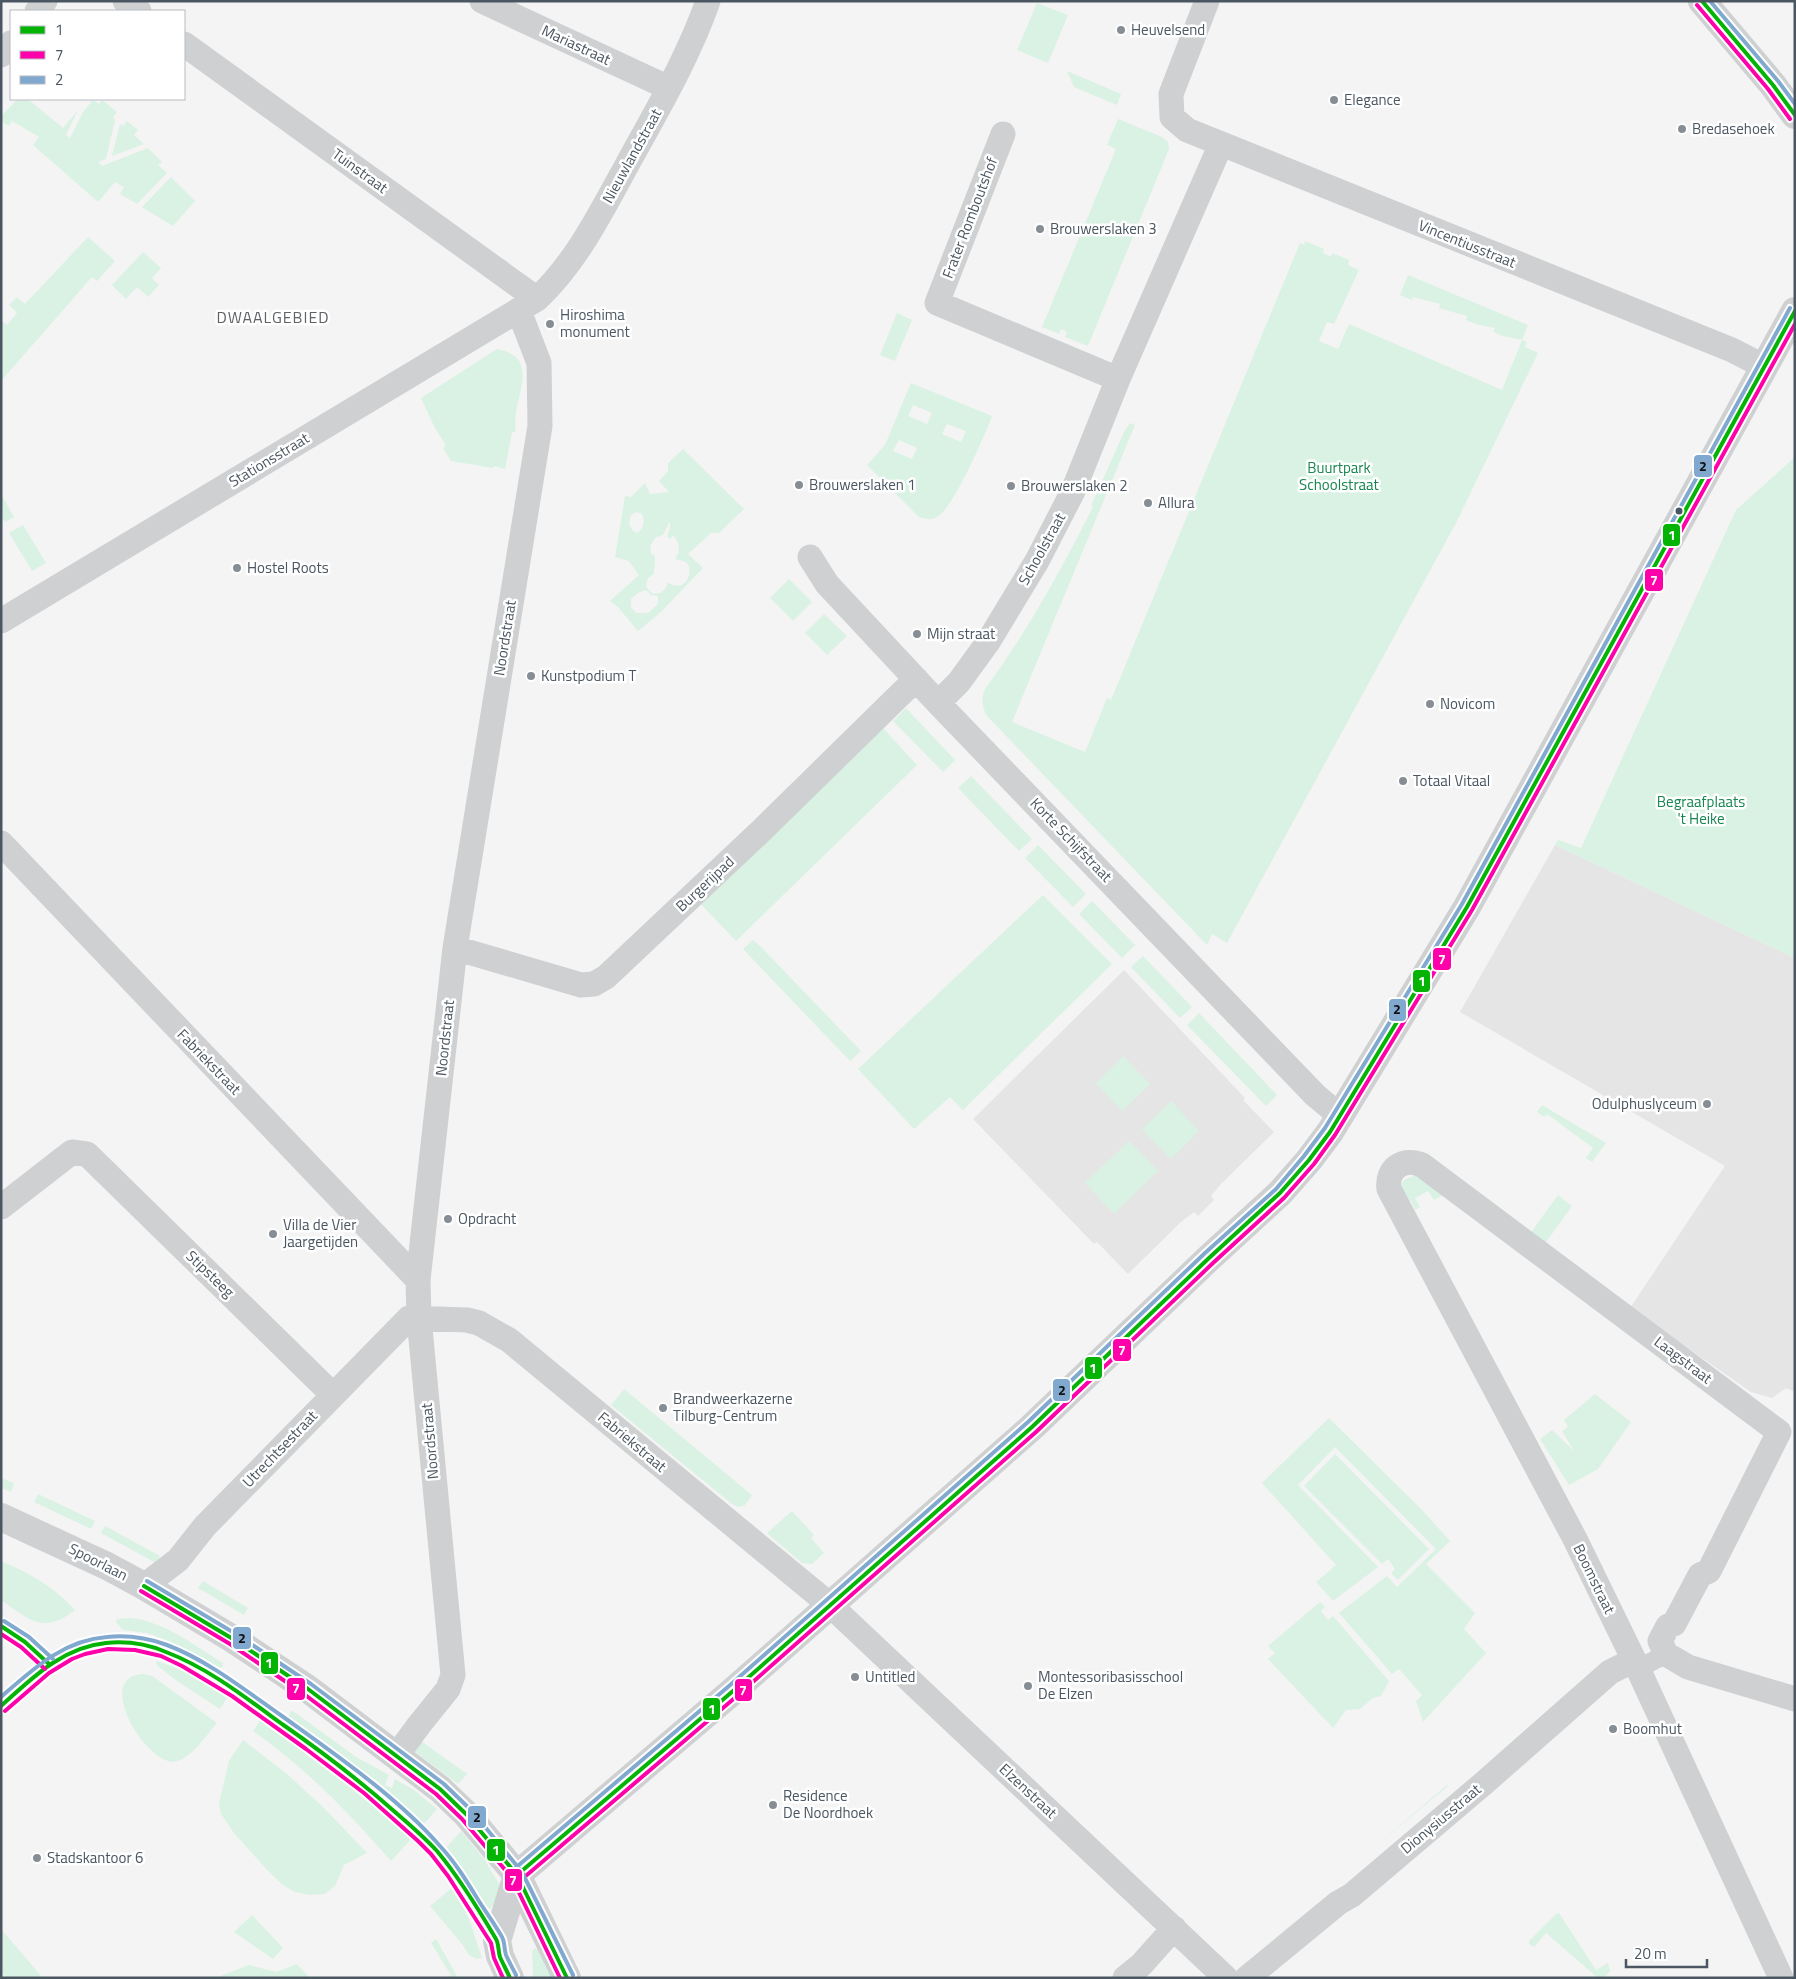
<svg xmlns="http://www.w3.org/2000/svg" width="1796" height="1979" viewBox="0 0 1796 1979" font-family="'Titillium Web',sans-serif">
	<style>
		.education { fill: #e6e5e6 }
		.green { fill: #d9f2e3; fill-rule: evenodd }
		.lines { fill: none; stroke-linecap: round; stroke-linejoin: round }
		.pedestrian { stroke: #ced0d2; stroke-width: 19 }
		.minor { stroke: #ced0d2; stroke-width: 25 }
		.tertiary { stroke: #ced0d2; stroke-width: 28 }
		.bus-1-casing { stroke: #fff; stroke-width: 8 }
		.bus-2-casing { stroke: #fff; stroke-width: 8 }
		.bus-3-casing { stroke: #fff; stroke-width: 8 }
		.bus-1 { stroke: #04b404; stroke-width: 4 }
		.bus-2 { stroke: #f0a; stroke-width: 4 }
		.bus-3 { stroke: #81a9d0; stroke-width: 4 }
		.poi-dot { fill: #868d94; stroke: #fff; stroke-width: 2 }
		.bus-dot { fill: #4a5661; stroke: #fff; stroke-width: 2 }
		.labels { text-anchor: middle; stroke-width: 5; stroke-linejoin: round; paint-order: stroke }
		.poi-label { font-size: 15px; fill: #4a5661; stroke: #fff; text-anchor: start }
		.street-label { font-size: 15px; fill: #4a5661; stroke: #fff }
		.park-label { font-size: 15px; fill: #17864f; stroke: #fff }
		.neighbourhood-label { font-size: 16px; letter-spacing: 1px; fill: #5f6368; stroke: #fff }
		.line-badge { stroke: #fff; stroke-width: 2 }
		.badge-label { font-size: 14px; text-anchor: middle; font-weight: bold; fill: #fff }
		.pale-badge-label { font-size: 14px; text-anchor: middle; font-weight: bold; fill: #111 }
	</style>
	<rect width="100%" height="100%" fill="#f4f4f4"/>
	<path class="education" d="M 1555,845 L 1795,958 L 1795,1392 L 1786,1388 L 1772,1398 L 1751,1392 L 1630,1308 L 1725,1166 L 1460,1012 Z
		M 1124,970 L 1245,1098 L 1243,1100 L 1274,1132 L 1221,1184 L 1211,1196 L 1214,1200 L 1198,1216 L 1194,1212 L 1181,1222 L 1128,1274 L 1097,1242 L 1094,1244 L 973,1119 Z"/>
	<path class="green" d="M 1037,3 L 1068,15 L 1048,63 L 1017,50 Z
		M 1067,71 L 1121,94 L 1117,105 L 1074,87 Z
		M 18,99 L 30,101 L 63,128 L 78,110 L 66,135 L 70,138 L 83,112 L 93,100 L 99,104 L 102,100 L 117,112 L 113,117 L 115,120 L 106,159 L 98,162 L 102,166 L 148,148 L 162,162 L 158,165 L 167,173 L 137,204 L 120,194 L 124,187 L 115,182 L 98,202 L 33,145 L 39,137 L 12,121 L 9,126 L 1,121 L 1,116 Z
		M 1118,119 L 1162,137 L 1168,142 L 1169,149 L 1088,346 L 1065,337 L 1067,332 L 1061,329 L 1059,334 L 1042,327 L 1116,149 L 1107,145 Z
		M 127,121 L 138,130 L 134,135 L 144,144 L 112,156 L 120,124 L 123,126 Z
		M 171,177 L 195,201 L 173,226 L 142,207 Z
		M 88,237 L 115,261 L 97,281 L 92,277 L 1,381 L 1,320 L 7,325 L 17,313 L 9,305 L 17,297 L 25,304 Z
		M 1305,241 L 1324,249 L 1323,253 L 1331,257 L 1332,253 L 1349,260 L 1348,265 L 1359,270 L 1334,324 L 1327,322 L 1319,341 L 1338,349 L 1349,324 L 1502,390 L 1522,340 L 1503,336 L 1493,332 L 1495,328 L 1476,324 L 1466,320 L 1467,316 L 1439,308 L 1440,304 L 1413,297 L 1412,300 L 1400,295 L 1408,275 L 1528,325 L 1522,340 L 1527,342 L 1525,347 L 1538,353 L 1456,523 L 1227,943 L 1212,934 L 1207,945 L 987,716 C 982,707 981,699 985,689 C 1027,632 1061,570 1093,507 L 1091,506 L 1124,432 L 1130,423 L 1135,425 L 1012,722 L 1085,752 L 1107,698 L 1111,700 L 1300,243 L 1304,245 Z
		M 143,252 L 161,268 L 152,278 L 159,285 L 148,297 L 137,287 L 126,299 L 112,285 Z
		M 897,313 L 912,320 L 895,361 L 880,355 Z
		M 497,349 C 535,356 521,385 516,412 C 515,419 516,425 515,432 L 512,432 L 505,469 L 495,466 L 493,468 L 451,461 L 443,448 L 446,446 L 434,426 L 421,398 Z
		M 911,383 L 992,416 C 984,437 954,507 937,517 C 931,521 925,519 919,517 L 867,465 L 885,445 ZM 913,405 L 932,413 L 927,424 L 908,416 ZM 947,424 L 966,431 L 961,442 L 942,434 ZM 899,440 L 917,448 L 912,459 L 893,451 Z
		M 683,449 L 744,509 L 719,533 L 711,533 L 688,554 L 703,568 L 662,611 L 638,631 L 618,607 L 610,601 L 639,575 L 629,561 L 615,557 L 625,496 L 631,497 L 645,483 L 650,494 L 669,492 L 659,481 L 668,471 L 668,463 ZM 636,512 L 642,514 C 645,521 644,529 637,533 L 632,530 L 629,524 L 631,515 ZM 670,521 L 670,528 L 667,536 L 670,539 L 673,535 C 680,543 681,551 675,559 L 684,561 L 688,564 C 694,578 681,593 668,582 C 665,595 651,599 646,585 L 648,578 L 654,574 L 655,557 L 651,553 L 650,546 L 656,537 L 663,535 ZM 646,590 L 651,595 L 658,596 L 658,604 L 648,613 L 636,613 L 631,607 L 631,599 L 638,593 Z
		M 1795,457 L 1795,958 L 1555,845 L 1558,840 L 1581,848 L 1736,510 Z
		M 1,494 L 14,517 L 5,522 L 1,516 Z
		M 23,525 L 46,563 L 32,571 L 9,533 Z
		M 789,579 L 812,602 L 793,621 L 770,598 Z
		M 824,614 L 847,636 L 827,655 L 805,633 Z
		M 906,708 L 955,760 L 943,772 L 893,721 Z
		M 881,726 L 917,765 L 736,941 L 697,900 Z
		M 971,776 L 1032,839 L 1019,851 L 958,788 Z
		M 1038,845 L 1086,894 L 1073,907 L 1025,858 Z
		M 1043,895 L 1112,964 L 963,1110 L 950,1097 L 914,1129 L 858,1069 Z
		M 1092,901 L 1135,945 L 1122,958 L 1079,914 Z
		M 753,940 L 761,947 L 861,1051 L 850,1061 L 743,949 Z
		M 1143,956 L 1192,1007 L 1180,1018 L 1131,967 Z
		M 1199,1013 L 1277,1095 L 1266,1106 L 1187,1025 Z
		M 1123,1056 L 1150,1084 L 1122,1111 L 1096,1083 Z
		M 1171,1101 L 1199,1131 L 1171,1159 L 1142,1129 Z
		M 1542,1105 L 1606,1143 L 1592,1162 L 1586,1158 L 1593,1148 L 1547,1114 L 1544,1117 L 1537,1112 Z
		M 1129,1141 L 1158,1171 L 1114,1214 L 1085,1183 Z
		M 1416,1175 L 1445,1194 L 1434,1200 L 1428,1191 L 1415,1198 L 1420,1207 L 1415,1210 L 1411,1201 L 1403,1199 L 1400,1187 L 1404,1180 Z
		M 1558,1195 L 1572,1206 L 1544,1245 L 1530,1234 Z
		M 624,1389 L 752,1495 L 745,1505 L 738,1507 L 732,1504 L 611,1405 Z
		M 1595,1394 L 1631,1422 L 1598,1469 L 1569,1485 L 1540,1439 L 1552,1430 L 1574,1451 L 1562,1431 L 1568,1427 L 1564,1420 Z
		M 1329,1418 L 1420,1508 L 1450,1541 L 1426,1564 L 1475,1613 L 1464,1629 L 1486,1653 L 1423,1722 L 1416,1701 L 1422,1695 L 1399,1669 L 1392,1674 L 1339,1613 L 1387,1576 L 1397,1587 L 1436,1549 L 1335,1447 L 1298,1485 L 1378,1567 L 1333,1601 L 1316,1582 L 1336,1565 L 1262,1483 Z
		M 1335,1454 L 1429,1549 L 1398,1580 L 1391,1573 L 1395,1569 L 1388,1559 L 1382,1564 L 1304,1486 Z
		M 1,1478 L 14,1483 L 11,1492 L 1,1488 Z
		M 38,1494 L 95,1521 L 91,1529 L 34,1502 Z
		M 792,1511 L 814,1535 L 811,1538 L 824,1553 L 812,1564 L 802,1563 L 767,1533 Z
		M 105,1526 L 160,1556 L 156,1563 L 101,1533 Z
		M 1,1561 C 31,1574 53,1586 75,1610 C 43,1635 30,1620 1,1600 Z
		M 203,1581 L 248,1608 L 244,1615 L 198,1588 Z
		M 1320,1602 L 1325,1607 L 1321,1611 L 1328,1620 L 1333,1616 L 1389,1681 L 1381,1696 L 1373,1698 L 1360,1709 L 1346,1710 L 1333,1728 L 1268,1659 L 1275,1653 L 1268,1646 Z
		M 130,1618 C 164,1621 195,1646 223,1663 L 223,1666 L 217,1671 L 166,1640 L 147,1633 L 123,1630 L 116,1622 L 117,1619 Z
		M 157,1661 L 192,1674 L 228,1696 L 220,1709 L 177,1681 L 158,1666 L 156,1663 Z
		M 143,1674 L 152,1676 L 217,1723 C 206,1735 194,1755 178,1761 C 150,1771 91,1677 143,1674 Z
		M 291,1711 L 293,1711 L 356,1757 L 389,1775 L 385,1785 L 392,1788 L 395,1779 L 414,1790 L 437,1809 L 422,1826 L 352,1767 L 287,1719 Z
		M 262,1718 L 338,1774 L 413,1837 L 391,1861 C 349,1813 305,1767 253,1731 Z
		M 243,1740 L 287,1774 L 324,1808 L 367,1853 L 344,1865 L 335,1886 L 325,1894 L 310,1895 L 295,1892 L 283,1885 L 270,1873 L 234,1833 L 221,1814 L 219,1803 L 229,1761 Z
		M 421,1741 L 467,1774 L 458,1784 L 414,1751 Z
		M 1447,1785 L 1448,1786 L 1377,1845 Z
		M 461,1831 L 484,1859 L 501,1887 L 494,1904 L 489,1910 L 485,1908 L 462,1870 L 445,1849 Z
		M 453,1887 L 469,1919 L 482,1958 L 476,1959 L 469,1955 L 462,1944 L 430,1906 Z
		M 1559,1913 L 1596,1970 L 1608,1963 L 1610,1971 L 1604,1978 L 1598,1978 L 1546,1933 L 1534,1947 L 1529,1944 L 1529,1941 L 1556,1914 Z
		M 252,1915 L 283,1948 L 273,1959 L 234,1932 Z
		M 1,1929 L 43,1978 L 6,1978 L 1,1972 Z
		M 436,1939 L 458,1978 L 448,1978 L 451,1975 L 431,1943 Z
		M 535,1948 L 539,1950 L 553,1978 L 533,1978 L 532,1951 Z
		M 297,1964 L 310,1978 L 215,1978 L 249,1965 L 276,1972 Z"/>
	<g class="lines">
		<path class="pedestrian" d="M 1638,1669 L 1666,1654"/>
		<path class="minor" d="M 125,1 L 139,11
			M 482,1 L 669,88
			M 1207,1 L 1171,94 L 1172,117 L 1187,130 L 1732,350 L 1765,367
			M 37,11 L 45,1
			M 184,44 L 537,299
			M 1,55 L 11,43
			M 1003,134 L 937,303 L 1118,379
			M 810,557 L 827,584 L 938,703 L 1315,1095 L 1340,1116
			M 1,621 L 537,299 C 579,260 605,204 633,154 C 660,105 689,55 708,1
			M 938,703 L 959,682 L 988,642 L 1037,561 L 1073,491 L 1118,379 L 1221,144
			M 1,843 L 418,1280
			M 455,948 L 581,985 L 594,984 L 606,977 L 762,830 L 916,679
			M 1,1207 L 72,1152 L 87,1154 L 333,1395
			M 144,1586 L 178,1560 L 205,1526 L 409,1318 L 467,1320 L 479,1323 L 509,1340 L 830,1605 L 1226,1978
			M 397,1755 L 419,1725 L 448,1689 L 453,1675 L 419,1318 L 418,1280 L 455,948 L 540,426 L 539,363 L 519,311
			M 1125,1978 L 1141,1965 L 1174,1928
			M 1247,1978 L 1338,1903 L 1352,1895 L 1484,1783 L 1610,1672 L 1634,1660
			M 1781,1978 L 1634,1660 L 1575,1539 L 1389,1189 C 1386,1168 1404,1157 1422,1165 L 1779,1432 L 1709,1571 L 1700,1575 L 1674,1624 L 1668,1626 L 1660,1641 L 1666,1654 L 1688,1667 L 1795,1699"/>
		<path class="tertiary" d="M 1702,1 L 1773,85 L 1795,115
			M 1,1517 L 107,1566 L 144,1586 L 233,1639 L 308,1689 L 440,1789 L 467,1815 L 517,1875 L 567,1978
			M 517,1875 L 733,1691 L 1032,1427 L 1209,1258 L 1280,1193 L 1309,1160 L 1330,1132 L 1467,907 L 1795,311
			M 510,1978 L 500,1956 L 497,1941 L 517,1875"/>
		<defs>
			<path id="bus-1" d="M 1702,1 L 1773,85 L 1795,115
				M 144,1586 L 233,1639 L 308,1689 L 440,1789 L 467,1815 L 517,1875 L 567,1978
				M 1,1626 L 25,1642 L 49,1664
				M 1,1706 C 32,1678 63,1647 106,1643 C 126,1641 147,1644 166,1652 C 208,1668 245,1697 282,1724 C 321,1751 359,1780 395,1812 C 409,1824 424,1837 437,1851 C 458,1876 479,1910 496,1939 C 499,1944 498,1951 500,1957 C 503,1964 507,1971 510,1978
				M 517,1875 L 733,1691 L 1032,1427 L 1209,1258 L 1280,1193 L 1309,1160 L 1330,1132 L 1467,907 L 1795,311"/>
			<path id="bus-2" d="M 1697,5 L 1768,89 L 1790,119
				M 141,1591 L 230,1644 L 304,1694 L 436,1794 L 462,1819 L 512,1878 L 560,1978
				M 1,1634 L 21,1647 L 45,1669
				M 5,1711 L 49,1673 L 72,1659 L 85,1654 L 108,1649 L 135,1650 L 161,1656 L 182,1666 L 232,1696 L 306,1749 L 364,1793 L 418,1841 L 431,1854 L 448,1876 L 491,1943 L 494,1958 L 503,1978
				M 521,1880 L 737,1696 L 1036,1432 L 1213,1263 L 1284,1198 L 1314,1164 L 1335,1135 L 1472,910 L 1795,324"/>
			<path id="bus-3" d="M 1710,1 L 1778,81 L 1795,104
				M 147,1581 L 236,1634 L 311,1684 L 444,1784 L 472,1811 L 522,1872 L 573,1975
				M 4,1621 L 29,1637 L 53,1659
				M 1,1697 C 32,1670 63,1640 107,1637 C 127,1635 148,1638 167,1645 C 209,1661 246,1691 282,1716 C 336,1755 396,1796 440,1846 C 455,1862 466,1880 477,1898 C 485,1911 494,1923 502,1937 C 505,1942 504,1949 506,1955 C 509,1962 513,1969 516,1975
				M 513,1870 L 729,1686 L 1028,1422 L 1205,1253 L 1276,1189 L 1304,1156 L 1325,1128 L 1462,904 L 1790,308"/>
		</defs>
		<use href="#bus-1" class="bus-1-casing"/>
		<use href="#bus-2" class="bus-2-casing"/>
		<use href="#bus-3" class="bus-3-casing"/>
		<use href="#bus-1" class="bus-1"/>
		<use href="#bus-2" class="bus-2"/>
		<use href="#bus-3" class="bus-3"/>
	</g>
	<g class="poi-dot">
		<circle cx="1121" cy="30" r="5"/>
		<circle cx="1334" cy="100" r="5"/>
		<circle cx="1682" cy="129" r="5"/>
		<circle cx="1040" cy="229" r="5"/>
		<circle cx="550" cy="324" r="5"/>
		<circle cx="799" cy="485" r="5"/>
		<circle cx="1011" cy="486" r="5"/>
		<circle cx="1148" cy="503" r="5"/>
		<circle cx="237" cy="568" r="5"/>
		<circle cx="917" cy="634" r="5"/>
		<circle cx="531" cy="676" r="5"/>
		<circle cx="1430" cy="704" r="5"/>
		<circle cx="1403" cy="781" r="5"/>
		<circle cx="1707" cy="1104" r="5"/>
		<circle cx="448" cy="1219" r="5"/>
		<circle cx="273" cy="1234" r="5"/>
		<circle cx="663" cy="1408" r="5"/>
		<circle cx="855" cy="1677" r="5"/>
		<circle cx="1028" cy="1686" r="5"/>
		<circle cx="1613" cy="1729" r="5"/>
		<circle cx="773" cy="1805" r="5"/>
		<circle cx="37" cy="1858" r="5"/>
	</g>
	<circle class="bus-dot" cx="1679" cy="511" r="4.5"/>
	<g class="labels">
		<g class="poi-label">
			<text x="1131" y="35">Heuvelsend</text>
			<text x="1344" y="105">Elegance</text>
			<text x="1692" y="134">Bredasehoek</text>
			<text x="1050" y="234">Brouwerslaken 3</text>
			<text x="560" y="320">Hiroshima<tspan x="560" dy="17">monument</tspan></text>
			<text x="809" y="490">Brouwerslaken 1</text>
			<text x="1021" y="491">Brouwerslaken 2</text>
			<text x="1158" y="508">Allura</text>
			<text x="247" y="573">Hostel Roots</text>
			<text x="927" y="639">Mijn straat</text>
			<text x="541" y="681">Kunstpodium T</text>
			<text x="1440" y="709">Novicom</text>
			<text x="1413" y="786">Totaal Vitaal</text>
			<text x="1697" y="1109" text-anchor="end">Odulphuslyceum</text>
			<text x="458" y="1224">Opdracht</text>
			<text x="283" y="1230">Villa de Vier<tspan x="283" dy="17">Jaargetijden</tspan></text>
			<text x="673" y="1404">Brandweerkazerne<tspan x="673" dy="17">Tilburg-Centrum</tspan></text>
			<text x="865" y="1682">Untitled</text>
			<text x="1038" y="1682">Montessoribasisschool<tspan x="1038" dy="17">De Elzen</tspan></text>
			<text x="1623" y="1734">Boomhut</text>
			<text x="783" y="1801">Residence<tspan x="783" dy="17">De Noordhoek</tspan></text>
			<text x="47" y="1863">Stadskantoor 6</text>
		</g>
		<g class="street-label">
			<text transform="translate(576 45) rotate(25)" y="5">Mariastraat</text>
			<text transform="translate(632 156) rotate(-61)" y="5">Nieuwlandstraat</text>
			<text transform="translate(360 171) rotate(36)" y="5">Tuinstraat</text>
			<text transform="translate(970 218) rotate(-69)" y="5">Frater Romboutshof</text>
			<text transform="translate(1467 244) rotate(22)" y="5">Vincentiusstraat</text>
			<text transform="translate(269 460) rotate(-31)" y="5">Stationsstraat</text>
			<text transform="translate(1042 549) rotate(-61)" y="5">Schoolstraat</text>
			<text transform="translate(505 638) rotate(-81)" y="5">Noordstraat</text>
			<text transform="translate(1071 840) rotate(46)" y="5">Korte Schijfstraat</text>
			<text transform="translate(705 884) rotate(-43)" y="5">Burgerijpad</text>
			<text transform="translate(445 1038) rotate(-84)" y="5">Noordstraat</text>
			<text transform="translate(209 1062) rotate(46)" y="5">Fabriekstraat</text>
			<text transform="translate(210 1274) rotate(44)" y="5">Stipsteeg</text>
			<text transform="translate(1683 1360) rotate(37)" y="5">Laagstraat</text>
			<text transform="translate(430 1441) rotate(-95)" y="5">Noordstraat</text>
			<text transform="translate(632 1442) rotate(40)" y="5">Fabriekstraat</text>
			<text transform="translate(280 1449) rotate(-46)" y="5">Utrechtsestraat</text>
			<text transform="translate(98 1562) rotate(27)" y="5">Spoorlaan</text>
			<text transform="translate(1594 1579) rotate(64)" y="5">Boomstraat</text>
			<text transform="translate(1028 1791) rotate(43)" y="5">Elzenstraat</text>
			<text transform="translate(1441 1819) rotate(-40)" y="5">Dionysiusstraat</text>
		</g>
		<g class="park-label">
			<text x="1339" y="473">Buurtpark<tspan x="1339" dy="17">Schoolstraat</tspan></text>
			<text x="1701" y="807">Begraafplaats<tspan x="1701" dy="17">'t Heike</tspan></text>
		</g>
		<g class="neighbourhood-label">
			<text x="273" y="323">DWAALGEBIED</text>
		</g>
	</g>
	<g class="line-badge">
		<rect x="1693" y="454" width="20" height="24" rx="5" fill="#81a9d0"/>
		<rect x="1662" y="523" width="19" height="24" rx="5" fill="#04b404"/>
		<rect x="1644" y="568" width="20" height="24" rx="5" fill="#f0a"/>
		<rect x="1432" y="947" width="20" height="24" rx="5" fill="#f0a"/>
		<rect x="1412" y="969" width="19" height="24" rx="5" fill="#04b404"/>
		<rect x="1388" y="998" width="19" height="24" rx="5" fill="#81a9d0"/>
		<rect x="1112" y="1338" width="20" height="24" rx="5" fill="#f0a"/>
		<rect x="1084" y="1356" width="19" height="24" rx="5" fill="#04b404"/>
		<rect x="1052" y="1378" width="19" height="24" rx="5" fill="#81a9d0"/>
		<rect x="232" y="1626" width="20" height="24" rx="5" fill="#81a9d0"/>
		<rect x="260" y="1651" width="19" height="24" rx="5" fill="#04b404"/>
		<rect x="286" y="1677" width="20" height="24" rx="5" fill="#f0a"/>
		<rect x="734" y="1678" width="19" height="24" rx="5" fill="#f0a"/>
		<rect x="702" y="1697" width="19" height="24" rx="5" fill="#04b404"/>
		<rect x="467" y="1805" width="20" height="24" rx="5" fill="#81a9d0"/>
		<rect x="486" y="1838" width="20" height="24" rx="5" fill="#04b404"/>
		<rect x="504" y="1868" width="19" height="24" rx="5" fill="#f0a"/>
	</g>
	<g class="badge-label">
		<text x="1672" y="540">1</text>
		<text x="1654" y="585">7</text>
		<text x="1442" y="964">7</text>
		<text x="1422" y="986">1</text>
		<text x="1122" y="1355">7</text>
		<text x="1093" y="1373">1</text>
		<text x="269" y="1668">1</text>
		<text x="296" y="1693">7</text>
		<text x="743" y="1695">7</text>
		<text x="712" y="1714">1</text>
		<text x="496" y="1855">1</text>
		<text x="513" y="1885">7</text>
	</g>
	<g class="pale-badge-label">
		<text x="1703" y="471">2</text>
		<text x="1397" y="1014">2</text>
		<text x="1062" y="1395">2</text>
		<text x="242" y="1643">2</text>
		<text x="477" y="1822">2</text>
	</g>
	<rect width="1796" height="1979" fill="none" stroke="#4a5661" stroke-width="5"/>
	<rect x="10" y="10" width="175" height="90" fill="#ffffff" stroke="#b7bbc0"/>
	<rect x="20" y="26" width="25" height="8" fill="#04b404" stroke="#b7bbc0"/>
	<text x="55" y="35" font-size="15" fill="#4a5661">1</text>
	<rect x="20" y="51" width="25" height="8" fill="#ff00aa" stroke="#b7bbc0"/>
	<text x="55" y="60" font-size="15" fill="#4a5661">7</text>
	<rect x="20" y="76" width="25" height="8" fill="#81a9d0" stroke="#b7bbc0"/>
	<text x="55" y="85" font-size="15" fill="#4a5661">2</text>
	<path d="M1626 1959v8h81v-8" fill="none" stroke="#4a5661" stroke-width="2.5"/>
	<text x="1634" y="1959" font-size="15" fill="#4a5661" stroke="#ffffff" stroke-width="4" paint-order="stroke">20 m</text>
</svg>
